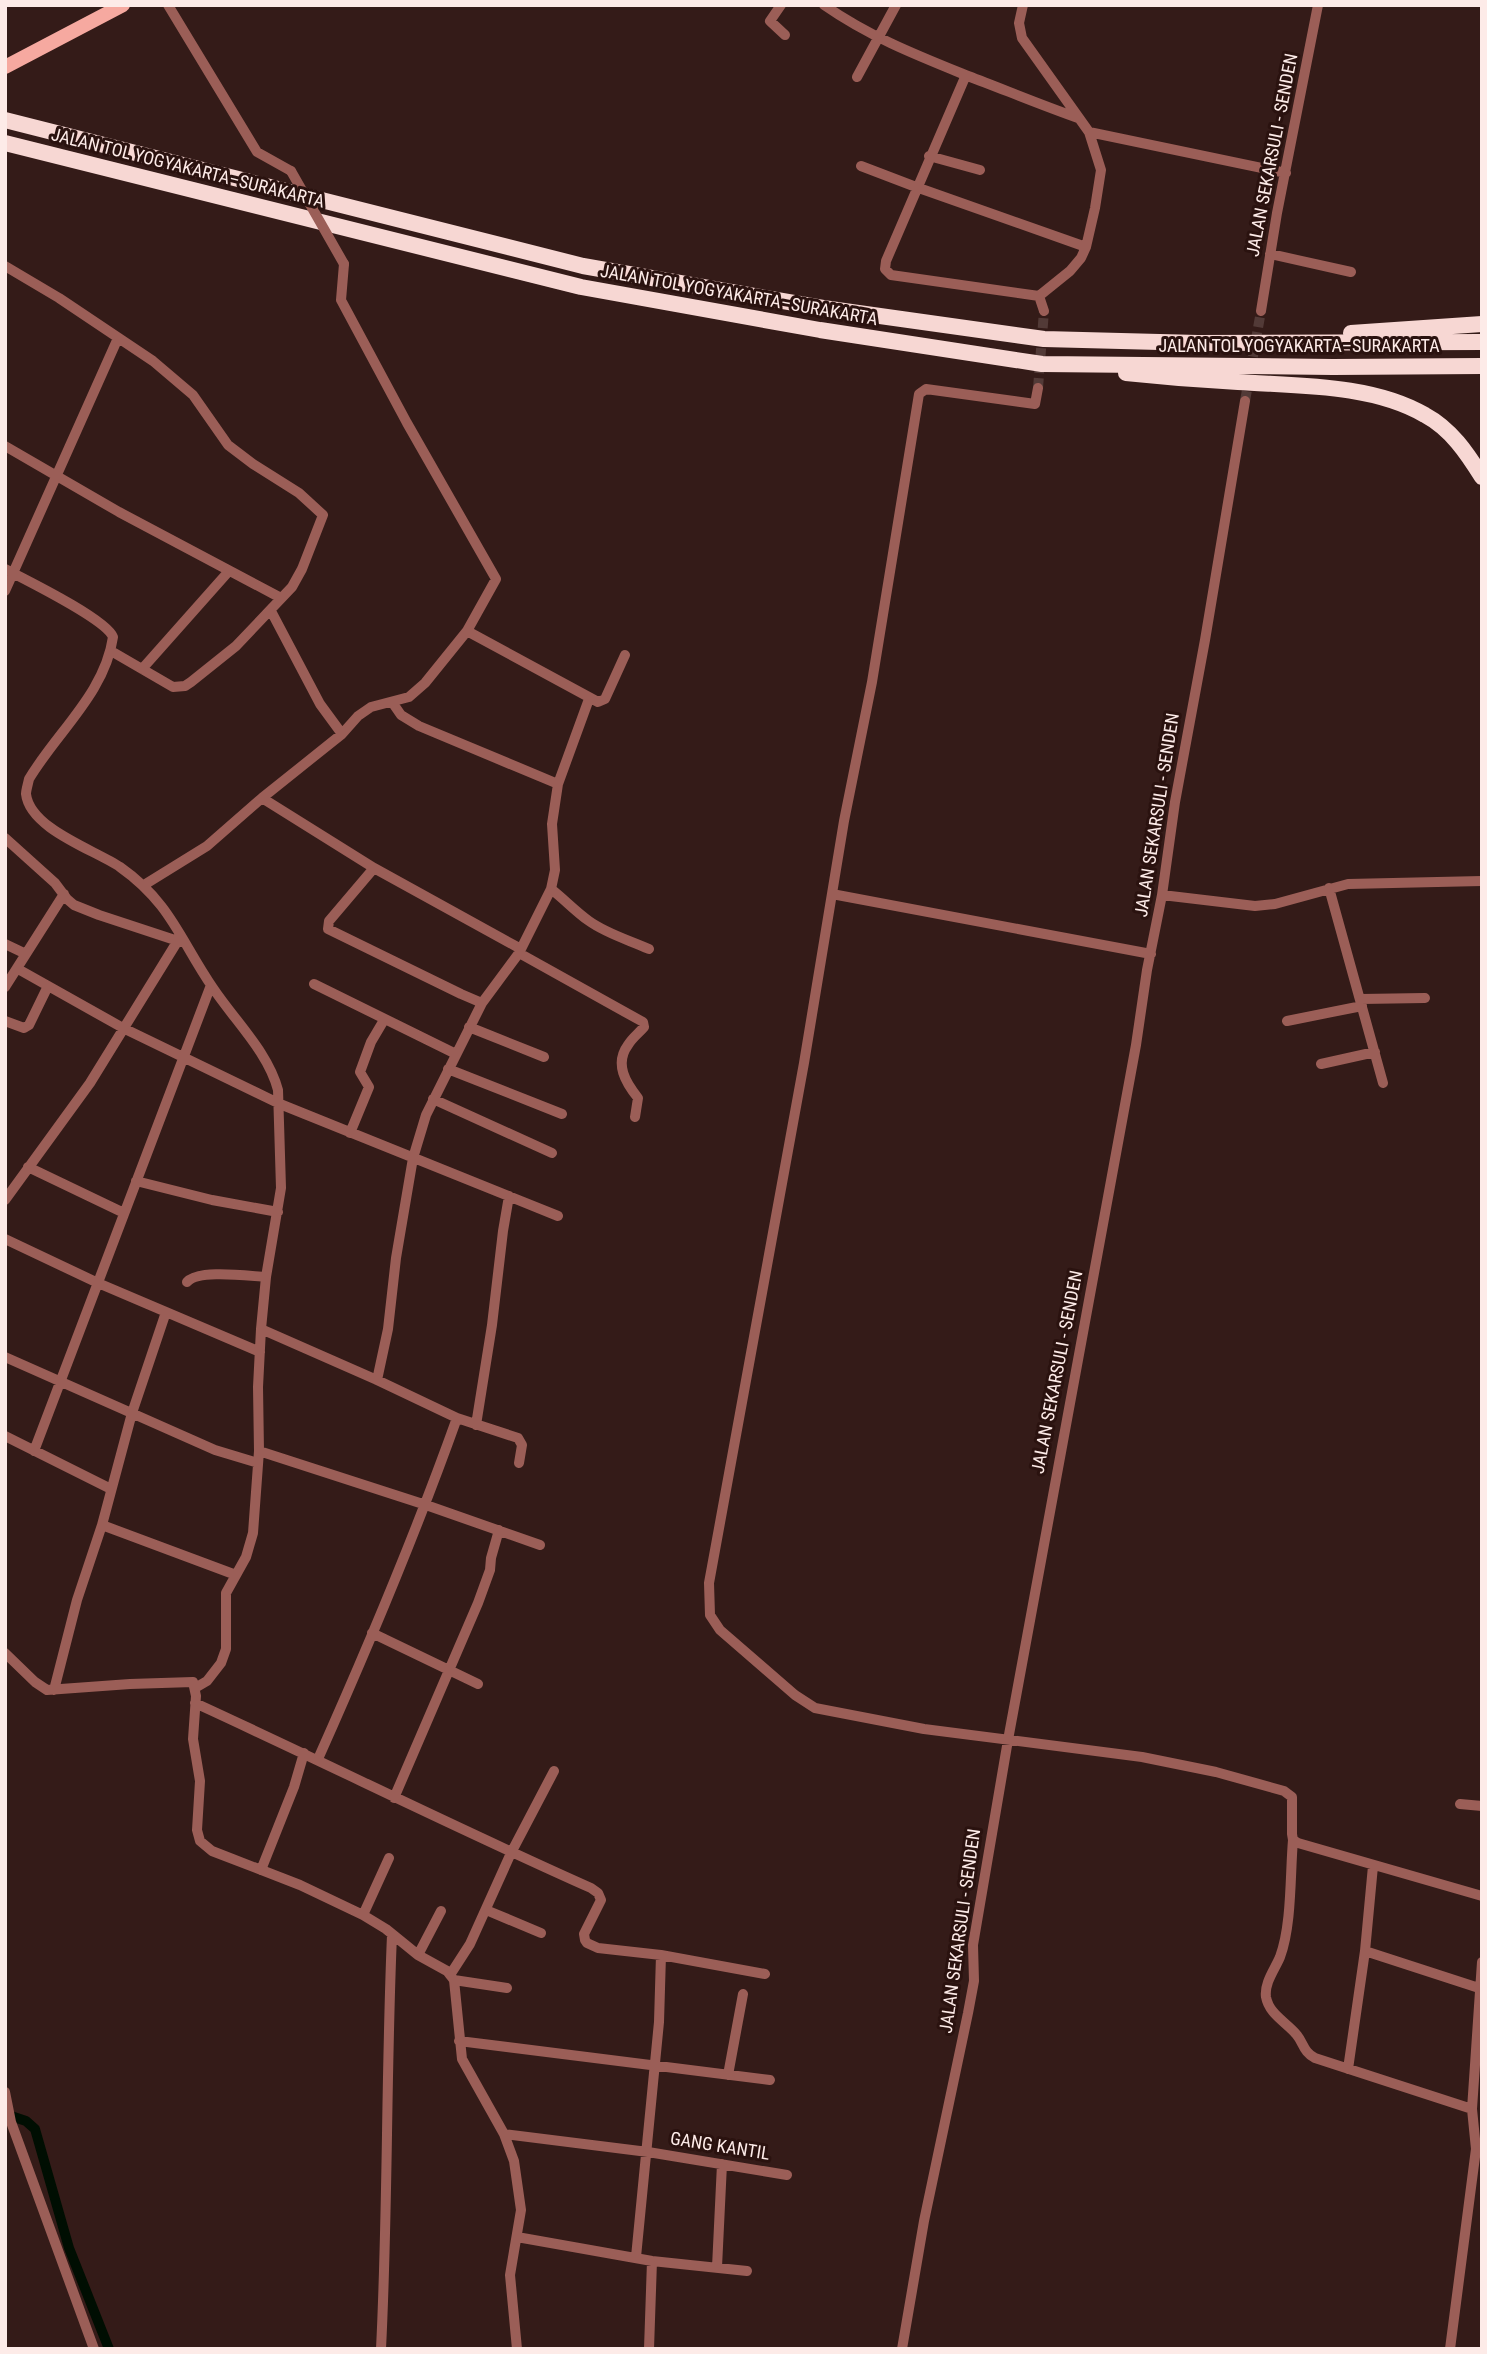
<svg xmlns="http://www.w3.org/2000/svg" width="1487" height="2354" viewBox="0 0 1487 2354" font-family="'Roboto Condensed',sans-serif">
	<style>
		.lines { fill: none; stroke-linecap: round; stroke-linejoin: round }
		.canal { stroke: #000e02; stroke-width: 10 }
		.minor-tunnel { stroke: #523a37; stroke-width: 10; stroke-dasharray: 10 5; stroke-linecap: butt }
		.minor { stroke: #9b5e57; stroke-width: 10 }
		.major { stroke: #f6a9a0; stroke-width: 14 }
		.highway { stroke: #f7d7d3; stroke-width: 16 }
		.minor-bridge { stroke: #9b5e57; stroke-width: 10 }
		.labels { text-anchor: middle; stroke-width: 6; stroke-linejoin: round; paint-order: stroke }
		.street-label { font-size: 18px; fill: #fdebe8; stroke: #2a120f }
	</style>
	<rect width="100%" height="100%" fill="#341b18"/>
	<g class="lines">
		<path class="canal" d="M 5,2114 L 26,2121 L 35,2129 L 69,2248 L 109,2349"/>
		<path class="minor-tunnel" d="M 1038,388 L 1044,311
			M 1245,401 L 1261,311"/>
		<path class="minor" d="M 168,5 L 257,152 L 291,171
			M 781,5 L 770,21 L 785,35
			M 824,5 C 870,37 916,55 968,76 C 1005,90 1041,105 1078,118
			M 1023,5 L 1019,23 L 1022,38 L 1089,132 L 1101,170 L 1095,208 L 1086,247 L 1081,258 L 1070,271 L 1039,296 L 1044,311
			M 966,75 L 886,261 L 885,269 L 891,275 L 1039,296
			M 857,77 L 896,5
			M 1089,132 L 1286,173
			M 929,156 L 980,170
			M 861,166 L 916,187 L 1086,247
			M 1270,254 L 1351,272
			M 5,266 L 59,298 L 153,361 L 193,395 L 228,445 L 253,464 L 299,493 L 323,515 L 302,569 L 292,587 L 236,646 L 191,682 L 185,686 L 173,687 L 111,651
			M 1261,311 L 1277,213 L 1318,5
			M 1038,388 L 1035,404 L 926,389 L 919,394 L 872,682 L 844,821 L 804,1063 L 709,1583 L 710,1615 L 720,1630 L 795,1695 L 815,1708 L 924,1729 L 1142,1757 L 1216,1772 L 1284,1791 L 1292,1797 L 1292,1834 L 1293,1840 L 1298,1843 L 1482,1896
			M 5,446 L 119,512 L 281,598
			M 5,569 C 26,580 106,619 113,637 C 105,693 57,732 29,779 C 28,784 26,790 26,794 C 30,829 95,850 120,867 C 171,903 180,940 213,988 C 235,1021 268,1052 278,1090 L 281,1188 L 266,1277 L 261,1329 L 258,1387 L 259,1451 L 253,1533 L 246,1557 L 226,1593 L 226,1649 L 221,1663 L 207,1681 L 195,1688
			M 5,591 L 118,338
			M 271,611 L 320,704 L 342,734
			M 467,631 L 598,702 L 605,699 L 625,655
			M 142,669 L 229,571
			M 392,702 L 401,715 L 419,726 L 558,784
			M 262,798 L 374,868 L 521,949
			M 5,838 L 55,883 L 67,899 L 74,905 L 99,915 L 181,942
			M 374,868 L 329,921 L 328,929 L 461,994 L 482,1003
			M 144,885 L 207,846 L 262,798 L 342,734 L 358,716 L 371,707 L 409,697 L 425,683 L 467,631 L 496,579 L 407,423 L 341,300 L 344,264
			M 1329,888 L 1383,1083
			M 551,889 C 564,899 576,912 589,921 C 607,934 629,940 649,949
			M 832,894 L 1151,954
			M 1162,895 L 1255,906 L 1275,904 L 1348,884 L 1482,881
			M 5,944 L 26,954
			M 519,953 L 643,1022 L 644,1027 C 639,1033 632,1038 628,1045 C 614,1064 626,1083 638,1098 L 635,1117
			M 18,969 L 123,1028 L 280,1104 L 558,1216
			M 314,984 L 456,1054
			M 5,987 L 64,894
			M 1361,999 L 1425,998
			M 5,1021 L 24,1028 L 29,1025 L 48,986
			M 1287,1021 L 1362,1006
			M 469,1027 L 544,1057
			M 1321,1064 L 1375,1052
			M 448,1069 L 562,1114
			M 433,1099 L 552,1153
			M 350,1133 L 369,1087 L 360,1072 L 371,1042 L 384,1020
			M 28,1167 L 124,1213
			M 136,1181 L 212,1200 L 278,1212
			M 5,1200 L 90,1083 L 177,942
			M 5,1239 L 98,1283 L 260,1352
			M 187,1282 C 198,1269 248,1276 266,1277
			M 261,1329 L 377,1380 L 457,1418 L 518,1438 L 522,1445 L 519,1463
			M 5,1357 L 215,1450 L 258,1463
			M 377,1380 L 388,1329 L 396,1258 L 413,1158 L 426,1115 L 482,1003 L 519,953 L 551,889 L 555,870 L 552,824 L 558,784 L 589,699
			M 476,1425 L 492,1325 L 503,1231 L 509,1196
			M 5,1436 L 111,1489
			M 34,1451 L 211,985
			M 259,1451 L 426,1505 L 540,1545
			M 102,1525 L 236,1575
			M 372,1633 L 478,1684
			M 5,1653 L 35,1682 L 47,1690 L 130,1684 L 193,1682 L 196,1696 L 193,1739 L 200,1781 L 197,1830 L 200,1841 L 212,1851 L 300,1885 L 363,1915 L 386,1929 L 418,1955 L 447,1971 L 454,1980 L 462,2059 L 504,2134 L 514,2161 L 521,2210 L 510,2275 L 517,2349
			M 54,1690 L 77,1600 L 102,1525 L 132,1413 L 166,1312
			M 195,1703 C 328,1764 458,1829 591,1888 L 598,1893 L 601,1900 L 584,1934 L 585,1940 L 587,1943 L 598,1948 L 661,1955 L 765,1974
			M 318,1759 C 368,1647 416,1533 457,1418
			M 394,1798 L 478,1603 L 490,1570 L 491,1558 L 499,1530
			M 1460,1804 L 1482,1806
			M 1293,1840 C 1290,1874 1292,1925 1280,1957 C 1275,1969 1264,1983 1266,1997 C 1269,2014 1286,2022 1296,2034 C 1304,2043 1303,2052 1315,2058 L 1472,2109
			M 261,1870 L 294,1787 L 304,1753
			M 486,1910 L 541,1933
			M 363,1915 L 389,1858
			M 1365,1951 L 1482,1989
			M 418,1955 L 441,1911
			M 450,1975 L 470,1944 L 511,1853 L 554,1771
			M 454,1980 L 507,1988
			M 459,2041 L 770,2080
			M 1348,2069 L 1365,1951 L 1373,1866
			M 728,2075 L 743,1994
			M 5,2092 L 11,2122 L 94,2349
			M 504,2134 L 648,2152 L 787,2175
			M 517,2237 L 652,2261 L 747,2271
			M 636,2257 L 659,2022 L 661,1955
			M 717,2267 L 722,2164
			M 381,2349 C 388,2211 386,2073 392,1935
			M 649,2349 L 652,2261
			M 902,2349 L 924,2221 L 968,2013 L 974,1981 L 973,1945 L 1008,1740 L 1136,1045 L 1147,970 L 1162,895 L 1175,802 L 1205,640 L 1245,401
			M 1450,2349 L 1476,2149 L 1472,2109 L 1482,1962"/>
		<path class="major" d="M 5,67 L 123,5"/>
		<path class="highway" d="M 5,120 L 583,266 L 823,308 L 1044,339 L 1198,343 L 1482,342
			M 5,143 L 581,287 L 820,330 L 1042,364 L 1333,367 L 1482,366
			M 1351,333 L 1482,324
			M 1126,373 C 1163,377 1200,380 1238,382 C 1298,386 1372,384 1425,415 C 1451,429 1467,453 1482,477"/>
		<path class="minor-bridge" d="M 291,171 L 344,264"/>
	</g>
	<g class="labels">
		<g class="street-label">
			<text transform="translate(1272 155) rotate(-79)" y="6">JALAN SEKARSULI - SENDEN</text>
			<text transform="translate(188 168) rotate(14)" y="6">JALAN TOL YOGYAKARTA–SURAKARTA</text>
			<text transform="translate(739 295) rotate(10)" y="6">JALAN TOL YOGYAKARTA–SURAKARTA</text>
			<text x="1299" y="352">JALAN TOL YOGYAKARTA–SURAKARTA</text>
			<text transform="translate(1157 815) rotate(-81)" y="6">JALAN SEKARSULI - SENDEN</text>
			<text transform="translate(1057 1372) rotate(-79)" y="6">JALAN SEKARSULI - SENDEN</text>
			<text transform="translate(960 1931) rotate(-82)" y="6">JALAN SEKARSULI - SENDEN</text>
			<text transform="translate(720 2146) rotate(9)" y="6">GANG KANTIL</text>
		</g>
	</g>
	<rect width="1487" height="2354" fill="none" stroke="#fdebe8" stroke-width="14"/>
</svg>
